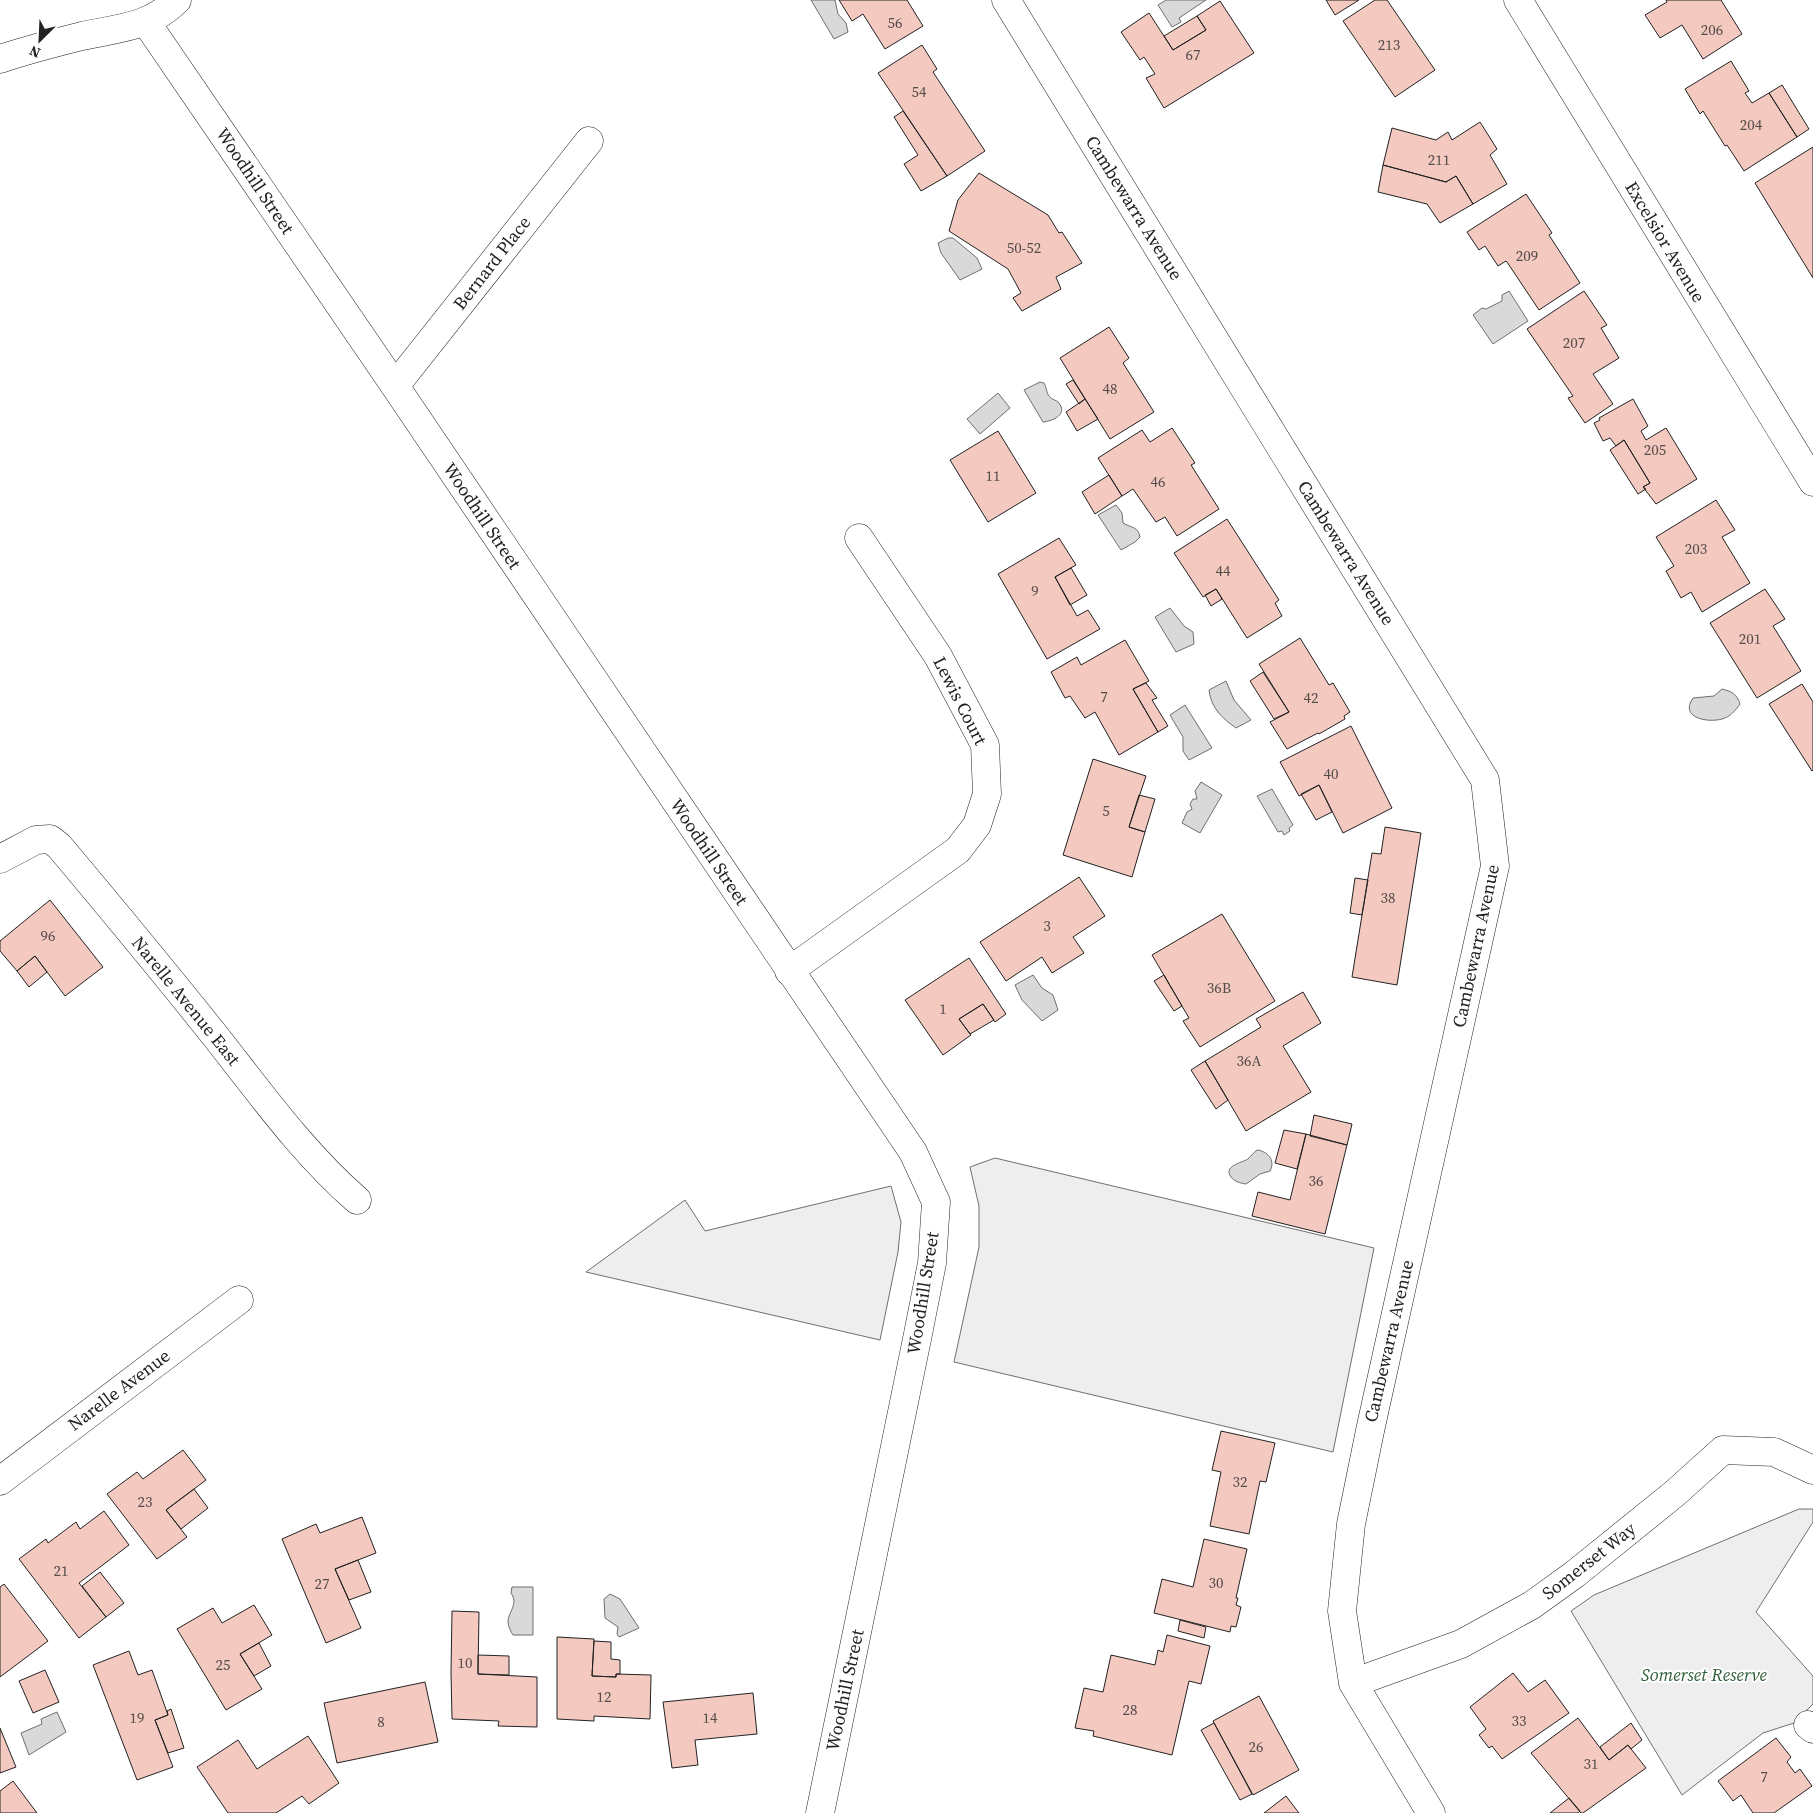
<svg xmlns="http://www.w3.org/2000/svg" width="1813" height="1813" viewBox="0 0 1813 1813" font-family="'Source Serif 4',serif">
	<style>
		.green { fill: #eee; stroke: #6f6f6f }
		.water { fill: #d9d9d9; stroke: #6f6f6f }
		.building { fill: #f3c9c0; stroke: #222 }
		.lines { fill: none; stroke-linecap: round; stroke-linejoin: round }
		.minor-casing { stroke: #222; stroke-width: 29 }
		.minor { stroke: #fff; stroke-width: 28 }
		.labels { text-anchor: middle; stroke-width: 4; stroke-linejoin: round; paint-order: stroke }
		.number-label { font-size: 15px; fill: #564c4a }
		.street-label { font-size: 18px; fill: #222; stroke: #fff }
		.park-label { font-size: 18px; font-style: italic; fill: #2f5e38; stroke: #fff }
	</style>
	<rect width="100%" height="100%" fill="#fff"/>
	<path class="green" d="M 995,1158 L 1374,1248 L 1333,1452 L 954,1362 L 979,1247 L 979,1206 L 970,1167 Z
		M 891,1186 L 901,1222 L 898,1252 L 880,1340 L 586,1272 L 685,1200 L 705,1231 Z
		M 1799,1509 L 1813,1509 L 1813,1522 L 1756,1612 L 1813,1676 L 1813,1704 L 1794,1723 L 1763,1733 L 1682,1795 L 1571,1611 L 1594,1595 Z"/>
	<path class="water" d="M 811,0 L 835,0 L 838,14 L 846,23 L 848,32 L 834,39 Z
		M 1166,0 L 1206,0 L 1179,18 L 1181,22 L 1172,27 L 1158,5 Z
		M 948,238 L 953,238 L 977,258 L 982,269 L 960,280 L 941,253 L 938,243 Z
		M 1509,291 L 1528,321 L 1493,344 L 1473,315 L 1482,308 L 1486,309 L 1502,301 L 1502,295 Z
		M 1040,382 L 1044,383 C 1047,388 1046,394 1051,398 C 1053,400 1056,400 1058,402 C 1069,414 1053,421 1043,422 L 1024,390 Z
		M 998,393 L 1010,408 L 980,434 L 967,419 Z
		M 1116,505 L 1122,513 L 1123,523 C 1131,528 1138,526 1140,537 L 1135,542 L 1121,550 L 1098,515 Z
		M 1170,608 L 1184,626 L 1193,632 L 1194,644 L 1176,652 L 1155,617 Z
		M 1226,681 L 1234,700 L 1251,720 L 1236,728 C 1222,718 1211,708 1209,690 Z
		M 1722,689 C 1731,691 1737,694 1740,704 C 1736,710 1730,717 1722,719 C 1708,723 1679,718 1693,698 L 1714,696 Z
		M 1185,705 L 1212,748 L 1189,760 L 1183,751 L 1183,737 L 1170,715 Z
		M 1201,782 L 1222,795 L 1200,833 L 1182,823 L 1187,812 L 1192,809 L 1190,804 L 1193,799 L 1197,799 L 1195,791 Z
		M 1272,789 L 1293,825 L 1289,828 L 1290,831 L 1284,835 L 1282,831 L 1278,832 L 1257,796 Z
		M 1033,975 L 1042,988 L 1053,995 L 1058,1010 L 1042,1021 L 1022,1000 L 1015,985 Z
		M 1257,1150 C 1267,1151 1276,1160 1270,1171 L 1260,1174 L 1246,1184 C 1240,1183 1235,1182 1231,1177 C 1223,1166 1241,1163 1248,1159 C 1251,1156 1253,1153 1257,1150 Z
		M 512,1587 L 533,1587 L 533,1635 L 513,1635 C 511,1632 508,1626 508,1622 C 508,1612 519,1604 511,1593 Z
		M 610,1594 L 620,1599 L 639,1628 L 619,1637 L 617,1634 L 618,1627 L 605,1618 L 604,1599 Z
		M 57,1712 L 66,1732 L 29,1755 L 21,1733 L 42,1724 L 41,1719 Z"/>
	<path class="building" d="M 839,0 L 907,0 L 923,26 L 885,49 L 863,14 L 852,21 Z
		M 1326,0 L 1359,0 L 1335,15 Z
		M 1375,0 L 1387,0 L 1435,70 L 1395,97 L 1343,21 Z
		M 1666,0 L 1721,0 L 1742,34 L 1703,59 L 1682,25 L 1660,38 L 1645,15 L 1667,2 Z
		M 1220,1 L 1254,53 L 1164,108 L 1146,78 L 1155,74 L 1144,57 L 1140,60 L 1121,32 L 1149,13 L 1173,50 L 1206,30 L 1197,16 Z
		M 1197,16 L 1206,30 L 1173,50 L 1164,36 Z
		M 922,45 L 937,69 L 933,72 L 985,151 L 947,176 L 878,73 Z
		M 1731,61 L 1749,91 L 1745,93 L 1752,103 L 1769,93 L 1797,137 L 1744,171 L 1727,145 L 1725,146 L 1703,111 L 1700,114 L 1685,89 Z
		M 1782,85 L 1809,129 L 1797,137 L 1769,93 Z
		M 903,111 L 947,176 L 921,191 L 904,164 L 918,155 L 894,117 Z
		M 1480,122 L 1497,149 L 1490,155 L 1507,184 L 1473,204 L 1456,176 L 1446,182 L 1383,165 L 1392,128 L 1436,140 L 1448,132 L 1452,140 Z
		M 1813,147 L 1813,278 L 1755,183 Z
		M 1383,165 L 1446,182 L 1456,176 L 1473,204 L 1440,223 L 1427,204 L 1378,192 Z
		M 979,173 L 1048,215 L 1059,233 L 1062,232 L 1082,263 L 1056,277 L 1061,289 L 1022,311 L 1013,298 L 1021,293 L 1008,269 L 949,231 L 958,200 Z
		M 1526,194 L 1552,233 L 1549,235 L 1580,283 L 1539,310 L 1507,262 L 1506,261 L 1498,266 L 1485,246 L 1479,250 L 1467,232 Z
		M 1584,291 L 1607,325 L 1601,328 L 1619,358 L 1593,374 L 1613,404 L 1585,423 L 1568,398 L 1573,396 L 1527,329 Z
		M 1109,327 L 1129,358 L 1123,363 L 1154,412 L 1110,439 L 1060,358 Z
		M 1073,380 L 1085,399 L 1079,404 L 1066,384 Z
		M 1085,399 L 1098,419 L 1077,431 L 1066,412 Z
		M 1633,399 L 1648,426 L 1641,431 L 1646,440 L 1666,428 L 1697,479 L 1656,504 L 1643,487 L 1650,483 L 1624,440 L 1616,446 L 1610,438 L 1603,441 L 1594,423 L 1600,420 L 1599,418 Z
		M 1172,428 L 1195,463 L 1191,465 L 1219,509 L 1177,536 L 1165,517 L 1156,522 L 1133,489 L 1122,496 L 1098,458 L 1142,430 L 1150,442 Z
		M 998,431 L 1036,493 L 988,522 L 950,460 Z
		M 1624,440 L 1650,483 L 1643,487 L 1646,489 L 1638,494 L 1610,450 Z
		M 1109,475 L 1122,496 L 1095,514 L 1082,492 Z
		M 1716,500 L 1735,530 L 1722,537 L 1750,583 L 1702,612 L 1691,592 L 1681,598 L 1666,571 L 1674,566 L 1656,537 Z
		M 1227,519 L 1279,600 L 1275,603 L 1282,616 L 1247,638 L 1216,589 L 1203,597 L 1174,553 Z
		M 1059,538 L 1076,565 L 1055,577 L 1077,616 L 1088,610 L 1100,629 L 1047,659 L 998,574 Z
		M 1071,568 L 1087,595 L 1070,605 L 1055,577 Z
		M 1216,589 L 1222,599 L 1211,606 L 1205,595 Z
		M 1765,589 L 1785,619 L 1773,626 L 1801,671 L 1757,698 L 1710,623 Z
		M 1300,638 L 1329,685 L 1333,683 L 1350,712 L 1344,716 L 1345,719 L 1319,734 L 1318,733 L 1287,749 L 1270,722 L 1289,712 L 1259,664 Z
		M 1125,640 L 1149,681 L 1133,689 L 1158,732 L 1119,755 L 1095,712 L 1085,718 L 1070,696 L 1065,698 L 1051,672 L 1077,657 L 1081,665 Z
		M 1263,672 L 1289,712 L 1274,719 L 1250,681 Z
		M 1146,683 L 1157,698 L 1152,700 L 1168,726 L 1158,732 L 1133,689 Z
		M 1802,684 L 1813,702 L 1813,770 L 1812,771 L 1769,704 Z
		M 1351,726 L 1392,808 L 1343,833 L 1319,785 L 1299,796 L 1280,762 Z
		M 1093,759 L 1146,776 L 1129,827 L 1145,832 L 1132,877 L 1063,855 Z
		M 1319,785 L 1332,812 L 1316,820 L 1301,794 Z
		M 1139,795 L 1155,799 L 1145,832 L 1129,827 Z
		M 1385,827 L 1421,833 L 1397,985 L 1352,977 L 1372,853 L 1381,854 Z
		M 1079,877 L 1105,916 L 1073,937 L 1084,953 L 1052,973 L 1042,957 L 1006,981 L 980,942 Z
		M 1355,878 L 1368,880 L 1362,915 L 1350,913 Z
		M 50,900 L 103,967 L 65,996 L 35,956 L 17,971 L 0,951 L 0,941 Z
		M 1222,914 L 1275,1001 L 1200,1047 L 1183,1021 L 1189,1018 L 1152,955 Z
		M 35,956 L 47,972 L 29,987 L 17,971 Z
		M 969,958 L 1006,1014 L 995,1022 L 983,1004 L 959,1019 L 971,1035 L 943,1055 L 905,1000 Z
		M 1164,975 L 1182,1006 L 1174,1011 L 1154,981 Z
		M 1303,992 L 1321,1023 L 1283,1046 L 1311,1092 L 1246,1131 L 1205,1061 L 1261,1027 L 1256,1019 Z
		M 983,1004 L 994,1020 L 970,1034 L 959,1019 Z
		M 1205,1061 L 1228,1100 L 1216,1109 L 1191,1070 Z
		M 1314,1115 L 1352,1124 L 1347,1145 L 1310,1136 Z
		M 1284,1130 L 1306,1134 L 1297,1169 L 1275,1163 Z
		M 1306,1134 L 1347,1145 L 1325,1234 L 1252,1216 L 1258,1192 L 1290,1200 Z
		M 1221,1431 L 1275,1443 L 1266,1482 L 1260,1481 L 1249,1534 L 1210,1526 L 1221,1472 L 1212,1470 Z
		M 183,1450 L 206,1480 L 166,1510 L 187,1537 L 157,1559 L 107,1494 L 137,1472 L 143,1479 Z
		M 194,1489 L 208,1508 L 181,1529 L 166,1510 Z
		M 104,1511 L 129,1545 L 79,1583 L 106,1617 L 79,1638 L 19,1559 L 46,1539 L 48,1543 L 76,1522 L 80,1529 Z
		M 362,1517 L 376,1553 L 335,1569 L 361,1628 L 326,1643 L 282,1539 L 316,1524 L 320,1533 Z
		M 1204,1539 L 1247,1549 L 1236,1598 L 1238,1598 L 1236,1605 L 1241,1607 L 1236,1627 L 1231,1626 L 1230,1632 L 1154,1613 L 1162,1579 L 1193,1587 Z
		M 358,1560 L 371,1592 L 349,1600 L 335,1569 Z
		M 100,1572 L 124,1603 L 106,1617 L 82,1586 Z
		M 4,1584 L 48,1641 L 0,1677 L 0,1587 Z
		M 254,1605 L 272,1635 L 240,1654 L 262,1689 L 226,1710 L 177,1629 L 213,1608 L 222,1623 Z
		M 452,1611 L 479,1612 L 478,1674 L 537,1677 L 537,1727 L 498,1726 L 499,1721 L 452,1719 L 451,1672 Z
		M 1180,1620 L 1206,1627 L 1204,1638 L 1178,1631 Z
		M 1167,1635 L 1210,1646 L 1201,1684 L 1189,1681 L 1172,1755 L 1093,1736 L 1094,1731 L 1075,1728 L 1084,1688 L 1103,1692 L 1111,1655 L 1155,1665 L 1158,1650 L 1163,1652 Z
		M 557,1637 L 594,1639 L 592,1676 L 616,1677 L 616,1674 L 651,1675 L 650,1719 L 594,1716 L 594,1721 L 557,1719 Z
		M 594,1641 L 611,1642 L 611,1659 L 620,1660 L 620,1674 L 616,1674 L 616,1677 L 592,1676 Z
		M 259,1643 L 271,1666 L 254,1676 L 240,1654 Z
		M 129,1651 L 138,1675 L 152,1670 L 168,1715 L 155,1720 L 173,1767 L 137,1780 L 93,1665 Z
		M 478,1655 L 509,1656 L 509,1675 L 478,1674 Z
		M 45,1670 L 59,1702 L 33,1713 L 19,1681 Z
		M 1513,1673 L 1528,1692 L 1545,1680 L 1569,1713 L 1502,1759 L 1492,1746 L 1489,1748 L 1479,1735 L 1486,1729 L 1470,1707 Z
		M 425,1682 L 438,1742 L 337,1763 L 324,1703 Z
		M 753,1693 L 757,1734 L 695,1740 L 698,1765 L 672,1768 L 663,1702 Z
		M 1259,1696 L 1299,1770 L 1253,1795 L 1213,1721 Z
		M 171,1709 L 184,1748 L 168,1753 L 155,1720 L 168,1715 L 167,1711 Z
		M 1578,1718 L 1609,1760 L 1628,1745 L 1646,1768 L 1583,1813 L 1581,1813 L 1531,1753 Z
		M 1214,1723 L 1252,1794 L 1240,1800 L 1201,1730 Z
		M 1631,1723 L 1642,1740 L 1631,1749 L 1628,1745 L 1609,1760 L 1600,1747 Z
		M 0,1728 L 16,1767 L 0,1773 Z
		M 308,1736 L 339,1783 L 309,1804 L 302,1796 L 276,1813 L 228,1813 L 197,1767 L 238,1740 L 257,1769 Z
		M 1776,1738 L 1791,1757 L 1787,1762 L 1795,1773 L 1800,1769 L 1812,1786 L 1774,1813 L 1753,1813 L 1741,1795 L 1733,1801 L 1718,1781 Z
		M 13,1781 L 37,1813 L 0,1813 L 0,1791 Z
		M 1286,1796 L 1299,1813 L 1264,1813 Z
		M 1569,1798 L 1580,1811 L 1578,1813 L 1550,1813 Z"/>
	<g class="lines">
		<defs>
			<path id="minor" d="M 1006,0 L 1485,780 L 1495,866 L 1371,1426 L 1351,1524 L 1342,1611 L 1353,1683 L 1431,1813
				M 1518,0 L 1813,482
				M 146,22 L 395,386 L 913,1152 L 936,1202 L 932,1263 L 918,1334 L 820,1813
				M 0,59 C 27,50 54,43 82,36 C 118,28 149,28 177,0
				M 395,386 L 589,141
				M 0,859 L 36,840 L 50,839 L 59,846 C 112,909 165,973 216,1037 C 261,1094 303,1153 357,1200
				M 789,971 L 958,850 L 977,825 L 987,794 L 985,745 L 938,656 L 859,538
				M 0,1481 L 239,1300
				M 1353,1683 L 1461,1644 L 1532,1605 L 1575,1574 L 1674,1494 L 1723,1450 L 1774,1452 L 1813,1470
				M 1808,1725 L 1813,1729"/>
		</defs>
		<use href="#minor" class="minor-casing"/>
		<use href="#minor" class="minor"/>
	</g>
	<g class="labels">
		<g class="number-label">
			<text x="895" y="28">56</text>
			<text x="1712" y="35">206</text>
			<text x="1389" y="50">213</text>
			<text x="1193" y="60">67</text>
			<text x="919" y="97">54</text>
			<text x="1751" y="130">204</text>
			<text x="1439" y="165">211</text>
			<text x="1024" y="253">50-52</text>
			<text x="1527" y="261">209</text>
			<text x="1574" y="348">207</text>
			<text x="1110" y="394">48</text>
			<text x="1655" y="455">205</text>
			<text x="993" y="481">11</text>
			<text x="1158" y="487">46</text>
			<text x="1696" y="554">203</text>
			<text x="1223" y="576">44</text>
			<text x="1035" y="596">9</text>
			<text x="1750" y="644">201</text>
			<text x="1104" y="702">7</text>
			<text x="1311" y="703">42</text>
			<text x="1331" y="779">40</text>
			<text x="1106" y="816">5</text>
			<text x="1388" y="903">38</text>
			<text x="1047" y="931">3</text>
			<text x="48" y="941">96</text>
			<text x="1219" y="993">36B</text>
			<text x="943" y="1014">1</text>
			<text x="1249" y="1066">36A</text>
			<text x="1316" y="1186">36</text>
			<text x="1240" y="1487">32</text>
			<text x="145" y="1507">23</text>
			<text x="61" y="1576">21</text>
			<text x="1216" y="1588">30</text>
			<text x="322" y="1589">27</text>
			<text x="465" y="1668">10</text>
			<text x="223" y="1670">25</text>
			<text x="604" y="1702">12</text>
			<text x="1130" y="1715">28</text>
			<text x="137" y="1723">19</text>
			<text x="710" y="1723">14</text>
			<text x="1519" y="1726">33</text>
			<text x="381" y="1727">8</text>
			<text x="1256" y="1752">26</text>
			<text x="1591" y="1769">31</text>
			<text x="1764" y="1782">7</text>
		</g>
		<g class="street-label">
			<text transform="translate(255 181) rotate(56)" y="6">Woodhill Street</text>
			<text transform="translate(1134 208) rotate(58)" y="6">Cambewarra Avenue</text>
			<text transform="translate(1665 242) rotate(59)" y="6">Excelsior Avenue</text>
			<text transform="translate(492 263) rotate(-52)" y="6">Bernard Place</text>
			<text transform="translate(482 516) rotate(56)" y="6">Woodhill Street</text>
			<text transform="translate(1346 553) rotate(58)" y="6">Cambewarra Avenue</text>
			<text transform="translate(960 701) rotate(63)" y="6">Lewis Court</text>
			<text transform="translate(709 852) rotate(56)" y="6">Woodhill Street</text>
			<text transform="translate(1476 946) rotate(-78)" y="6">Cambewarra Avenue</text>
			<text transform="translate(186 1001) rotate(51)" y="6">Narelle Avenue East</text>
			<text transform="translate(923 1293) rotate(-81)" y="6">Woodhill Street</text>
			<text transform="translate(1389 1341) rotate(-77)" y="6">Cambewarra Avenue</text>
			<text transform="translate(119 1390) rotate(-37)" y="6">Narelle Avenue</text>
			<text transform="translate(1589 1561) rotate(-38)" y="6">Somerset Way</text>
			<text transform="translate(845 1690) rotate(-78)" y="6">Woodhill Street</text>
		</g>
		<g class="park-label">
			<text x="1704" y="1681">Somerset Reserve</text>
		</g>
	</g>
	<g transform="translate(40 40) rotate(204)" stroke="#ffffff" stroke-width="4" paint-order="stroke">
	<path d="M0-4L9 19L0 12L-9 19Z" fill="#222222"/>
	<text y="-8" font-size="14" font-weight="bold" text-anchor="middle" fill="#222222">N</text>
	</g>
</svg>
